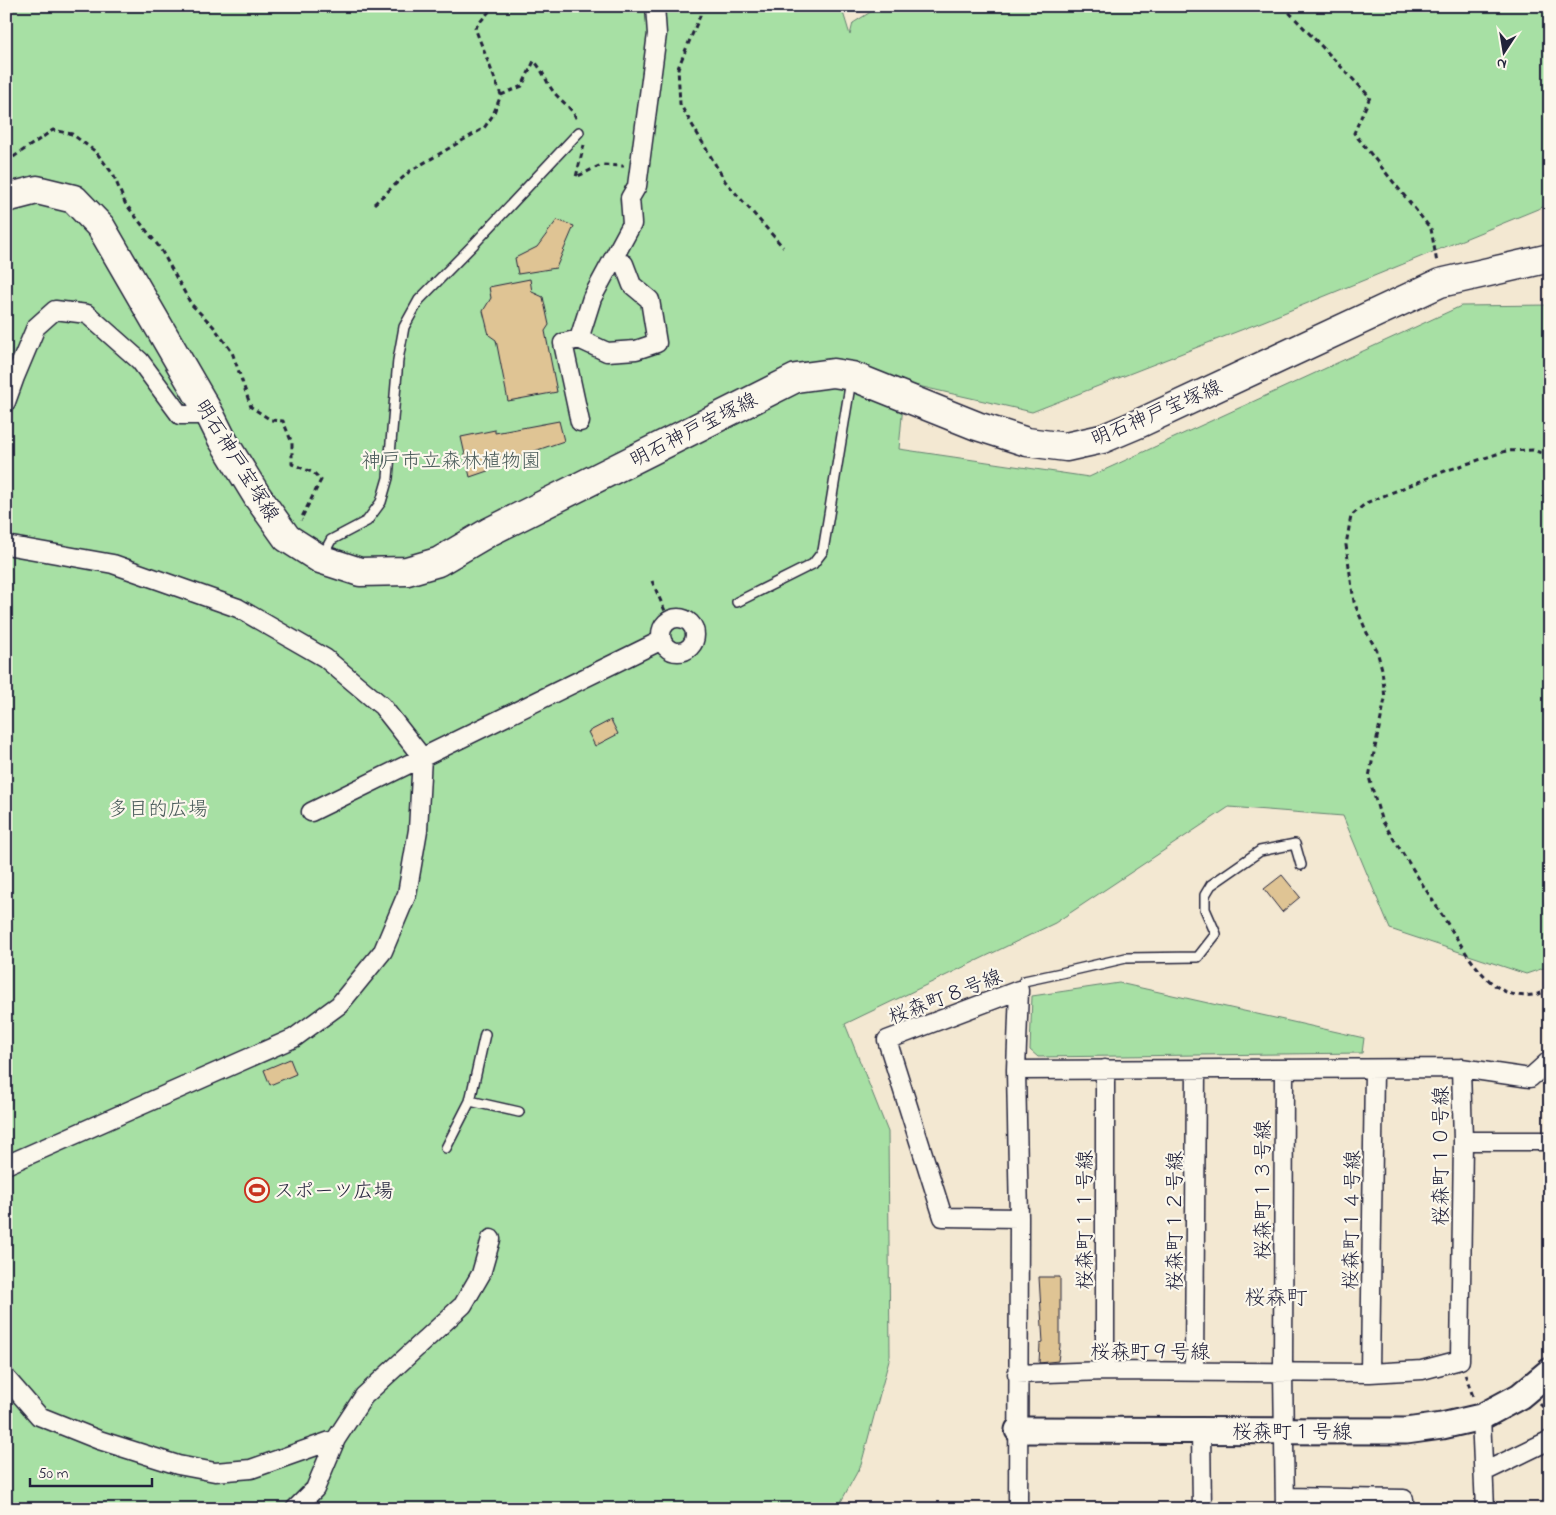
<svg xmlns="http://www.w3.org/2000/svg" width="1556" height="1515" viewBox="0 0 1556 1515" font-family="'Indie Flower','Klee One',sans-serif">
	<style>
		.green { fill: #a7e0a4; stroke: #648170 }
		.building { fill: #dfc494; stroke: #22223b }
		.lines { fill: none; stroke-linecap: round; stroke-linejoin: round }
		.lane-casing { stroke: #22223b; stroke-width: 12 }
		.street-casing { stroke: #22223b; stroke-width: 21 }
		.secondary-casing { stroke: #22223b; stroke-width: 29 }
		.primary-casing { stroke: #22223b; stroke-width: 31 }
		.path { stroke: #22223b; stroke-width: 3; stroke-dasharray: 5 4; stroke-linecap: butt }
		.lane { stroke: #fbf7ec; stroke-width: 9 }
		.street { stroke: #fbf7ec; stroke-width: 18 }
		.secondary { stroke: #fbf7ec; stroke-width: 25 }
		.primary { stroke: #fbf7ec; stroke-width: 28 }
		.labels { text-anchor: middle; stroke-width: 4.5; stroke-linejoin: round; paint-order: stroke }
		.street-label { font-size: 20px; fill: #22223b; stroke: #fbf7ec }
		.park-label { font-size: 20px; fill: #4a5b5a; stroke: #fbf7ec }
		.poi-label { font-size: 20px; fill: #22223b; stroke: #fbf7ec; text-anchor: start }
		.neighbourhood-label { font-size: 21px; fill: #22223b; stroke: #fbf7ec }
	</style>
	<rect width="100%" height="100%" fill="#f3e8d2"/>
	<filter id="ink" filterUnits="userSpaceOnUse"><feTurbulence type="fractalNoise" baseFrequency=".02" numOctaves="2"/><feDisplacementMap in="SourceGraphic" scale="10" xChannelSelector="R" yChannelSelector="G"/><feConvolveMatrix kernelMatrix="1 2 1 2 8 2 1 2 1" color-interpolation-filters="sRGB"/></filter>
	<g filter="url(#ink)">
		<path class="green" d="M 6,6 L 841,6 L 850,35 L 853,23 L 880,6 L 1550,6 L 1550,204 L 1264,321 L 1032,412 L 905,383 L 899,449 L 1089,477 L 1461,306 L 1550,305 L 1550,966 L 1526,974 L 1390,929 L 1343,816 L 1229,807 L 1055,923 L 845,1024 L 888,1132 L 890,1356 L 861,1465 L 837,1509 L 6,1509 Z
			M 1119,983 L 1364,1038 L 1362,1053 L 1038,1057 L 1030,1050 L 1032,996 Z"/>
		<path class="building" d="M 557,220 L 574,226 L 556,268 L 518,274 L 515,258 L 537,247 Z
			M 530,279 L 532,292 L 543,297 L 549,325 L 545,331 L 557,392 L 508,401 L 496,340 L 489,335 L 483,311 L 491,298 L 489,287 Z
			M 559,421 L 564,441 L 502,462 L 502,466 L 470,477 L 461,437 L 495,430 L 495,433 Z
			M 611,720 L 618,734 L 595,746 L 588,732 Z
			M 1282,875 L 1300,897 L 1282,912 L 1264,889 Z
			M 290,1059 L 296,1074 L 270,1085 L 264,1070 Z
			M 1039,1277 L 1060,1277 L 1060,1346 L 1058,1361 L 1039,1363 L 1040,1344 L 1043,1343 Z"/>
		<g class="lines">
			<defs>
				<path id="lane" d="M 322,557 L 331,540 L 367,521 L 381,502 L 388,478 L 398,360 L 404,327 L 419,300 L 474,244 L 579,132
					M 737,602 L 813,564 L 823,551 L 851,380
					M 1019,990 L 1024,981 L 1061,973 L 1126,958 L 1198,957 L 1216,934 L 1205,909 L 1205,895 L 1211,885 L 1260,851 L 1295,844 L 1301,865
					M 470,1101 L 519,1112
					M 446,1148 L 470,1101 L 485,1034"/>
				<path id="street" d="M 579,339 L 607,352 L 636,350 L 657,343 L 650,300 L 632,285 L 624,264 L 612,261
					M 6,402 L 15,377 L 36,327 L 55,310 L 87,314 L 140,361 L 180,415 L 210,415
					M 580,422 L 563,343 L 579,339 L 592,298 L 632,224 L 630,198 L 637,186 L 657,34 L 655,6
					M 6,545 L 113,564 L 238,608 L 325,658 L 382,706 L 422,757 L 418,830 L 407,894 L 383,951 L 339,1005 L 294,1038 L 6,1165
					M661 635a17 17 0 1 1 34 0a17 17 0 1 1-34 0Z
					M 311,812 L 662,640
					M 1461,1068 L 1530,1078 L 1550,1060
					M 1105,1069 L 1105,1371
					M 1284,1069 L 1283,1372 L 1285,1509
					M 1016,1070 L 1461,1068 L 1463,1141 L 1460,1360 L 1422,1370 L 1370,1373 L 1105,1371 L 1017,1374
					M 1463,1141 L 1550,1141
					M 1194,1372 L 1196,1070
					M 1370,1373 L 1374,1069
					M 6,1378 L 39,1416 L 99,1440 L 178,1465 L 215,1472 L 251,1469 L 336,1439
					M 1481,1417 L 1485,1509
					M 1201,1430 L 1202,1509
					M 1484,1472 L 1550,1440
					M 1286,1497 L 1404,1499 L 1404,1509
					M 295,1509 L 315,1489 L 336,1439 L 364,1396 L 463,1305 L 481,1274 L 491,1239
					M 1018,1509 L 1019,1218 L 1016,1070 L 1019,990 L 887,1040 L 943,1217 L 1019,1218"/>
				<path id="secondary" d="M 1018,1430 L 1406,1431 L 1442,1426 L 1481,1417 L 1520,1396 L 1550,1371"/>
				<path id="primary" d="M 6,198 L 37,190 L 74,199 L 101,227 L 210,415 L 222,439 L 257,496 L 287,538 L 320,559 L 360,572 L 407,571 L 438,562 L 489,532 L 796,378 L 833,373 L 852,376 L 977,426 L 1027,442 L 1066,447 L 1102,439 L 1140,423 L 1440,283 L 1550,258"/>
			</defs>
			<use href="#lane" class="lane-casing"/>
			<use href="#street" class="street-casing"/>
			<use href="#secondary" class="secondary-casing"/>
			<use href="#primary" class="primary-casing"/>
			<path class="path" d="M 699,6 L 700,16 L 678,68 L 680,104 L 725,181 L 783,247
				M 1283,6 L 1370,97 L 1354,133 L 1431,229 L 1437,263
				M 501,95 L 522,86 L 534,61 C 543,70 546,82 553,91 C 561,102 575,109 577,122
				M 584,145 L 576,177 L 601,165 L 624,166
				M 6,162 L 53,130 L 72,134 L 96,152 L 113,174 L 125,203 L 160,248 L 191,304 L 213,326 L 232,352 L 251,407 L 271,420 L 283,421 L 292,443 L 292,464 L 314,473 L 321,480 L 301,519 L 302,520
				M 374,204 L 410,171 L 484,128 L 493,115 L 501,95 L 475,28 L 492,8 L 491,6
				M 1550,456 L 1533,450 L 1506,451 L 1445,471 L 1366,503 L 1351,516 L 1346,545 L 1354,602 L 1367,633 L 1377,651 L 1382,669 L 1385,699 L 1369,777 L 1381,819 L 1468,956 C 1491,986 1510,1006 1550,990
				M 652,581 L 669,620
				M 1465,1374 L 1474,1399
				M 1540,1404 L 1550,1414"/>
			<use href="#lane" class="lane"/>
			<use href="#street" class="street"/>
			<use href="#secondary" class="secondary"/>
			<use href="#primary" class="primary"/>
		</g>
	</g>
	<defs>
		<symbol id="stadium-ring" viewBox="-11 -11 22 22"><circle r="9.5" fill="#fbf7ec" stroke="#c8321e" stroke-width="1.5"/><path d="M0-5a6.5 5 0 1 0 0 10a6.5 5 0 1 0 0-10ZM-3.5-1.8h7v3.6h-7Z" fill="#c8321e"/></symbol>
	</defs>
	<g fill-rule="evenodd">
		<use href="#stadium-ring" x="243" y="1176" width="28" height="28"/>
	</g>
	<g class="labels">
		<g class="street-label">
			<text transform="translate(1156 412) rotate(-23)" y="7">明石神戸宝塚線</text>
			<text transform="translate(693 429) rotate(-27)" y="7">明石神戸宝塚線</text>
			<text transform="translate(238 460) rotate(58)" y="7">明石神戸宝塚線</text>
			<text transform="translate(945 996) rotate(-21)" y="7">桜森町８号線</text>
			<text transform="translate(1440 1156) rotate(-90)" y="7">桜森町１０号線</text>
			<text transform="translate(1262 1190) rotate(-90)" y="7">桜森町１３号線</text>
			<text transform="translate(1084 1220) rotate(-90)" y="7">桜森町１１号線</text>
			<text transform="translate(1351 1220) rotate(-89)" y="7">桜森町１４号線</text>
			<text transform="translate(1174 1221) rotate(-90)" y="7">桜森町１２号線</text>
			<text x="1150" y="1358">桜森町９号線</text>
			<text x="1292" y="1438">桜森町１号線</text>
		</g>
		<g class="park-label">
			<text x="451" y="467">神戸市立森林植物園</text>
			<text x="158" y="815">多目的広場</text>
		</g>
		<g class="poi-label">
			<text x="274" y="1197">スポーツ広場</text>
		</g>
		<g class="neighbourhood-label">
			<text x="1276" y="1304">桜森町</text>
		</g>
	</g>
	<rect width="1556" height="1515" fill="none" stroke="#fbf7ec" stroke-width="25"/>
	<rect x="12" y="12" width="1531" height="1490" fill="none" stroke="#22223b" stroke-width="2" filter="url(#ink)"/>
	<g transform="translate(1504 52) rotate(192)" stroke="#fbf7ec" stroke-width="4" paint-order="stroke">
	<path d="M0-4L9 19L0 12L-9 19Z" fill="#22223b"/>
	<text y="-8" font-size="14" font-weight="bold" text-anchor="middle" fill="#22223b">N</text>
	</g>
	<path d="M30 1478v8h122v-8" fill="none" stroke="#22223b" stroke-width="2.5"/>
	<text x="38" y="1478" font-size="15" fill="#22223b" stroke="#fbf7ec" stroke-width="4" paint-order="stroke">50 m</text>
</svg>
